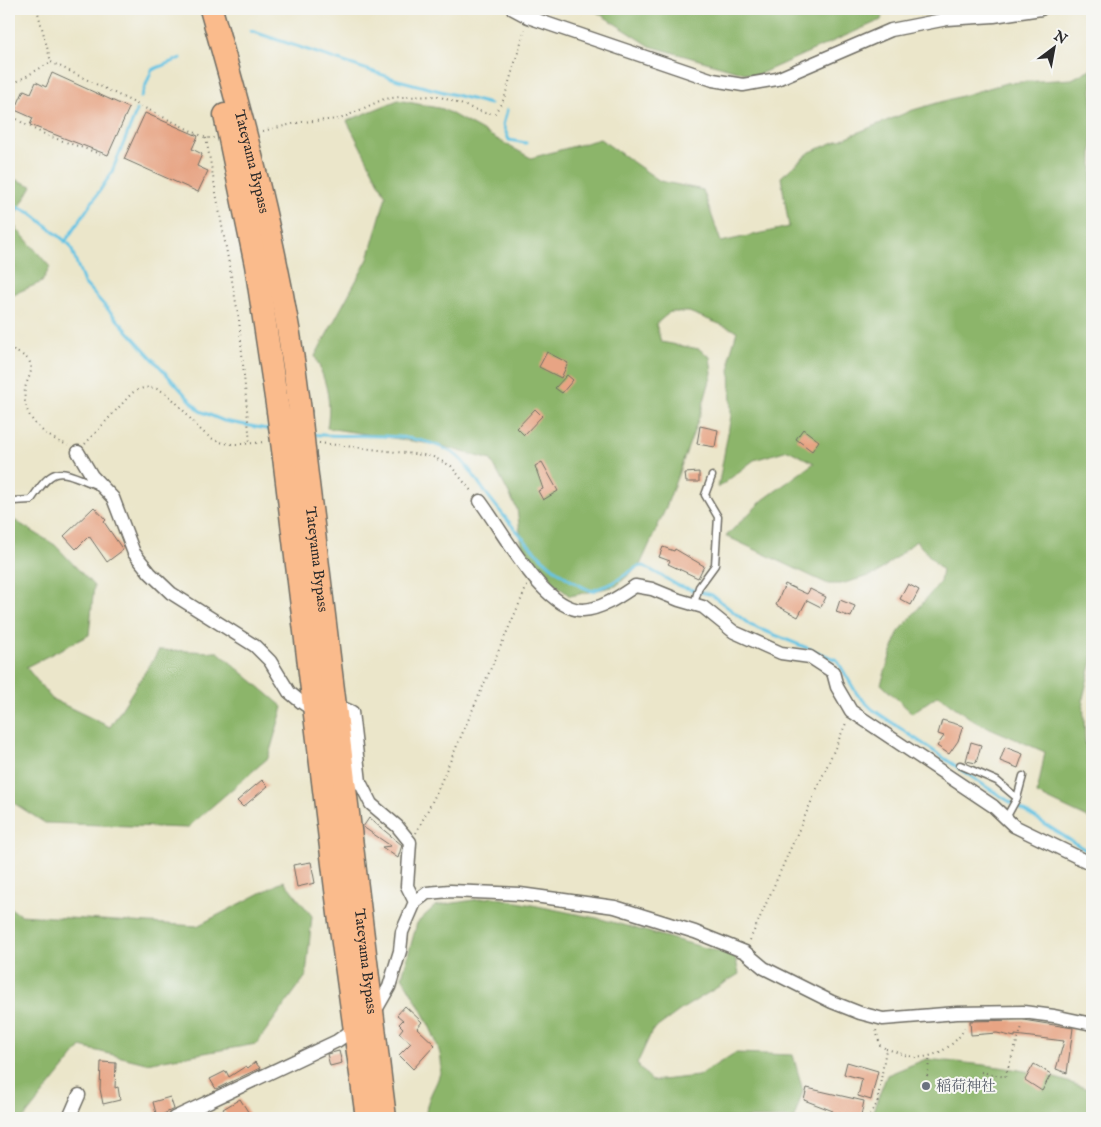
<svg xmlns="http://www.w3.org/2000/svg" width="1101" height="1127" viewBox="0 0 1101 1127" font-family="'IM FELL English','Noto Serif JP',serif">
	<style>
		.forest { fill: #8cb56b; stroke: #5c704b }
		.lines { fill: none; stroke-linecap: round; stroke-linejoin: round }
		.stream { stroke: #66c4e4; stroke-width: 3 }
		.building { fill: #e7a484 }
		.lane-casing { stroke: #6e6c63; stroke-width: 9 }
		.street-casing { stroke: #6e6c63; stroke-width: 15 }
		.highway-casing { stroke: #6e6c63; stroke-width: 25 }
		.path { stroke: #6e6c63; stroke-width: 2; stroke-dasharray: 1 4; stroke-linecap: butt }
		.lane { stroke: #fff; stroke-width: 6 }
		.street { stroke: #fff; stroke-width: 12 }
		.highway { stroke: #fabb8c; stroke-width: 22 }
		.highway-bridge-casing { stroke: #6e6c63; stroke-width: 25; stroke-linecap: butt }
		.highway-bridge { stroke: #fabb8c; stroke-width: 22 }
		.worship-dot { fill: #6b7280; stroke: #f6f6f2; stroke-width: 2 }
		.labels { text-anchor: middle; stroke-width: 4; stroke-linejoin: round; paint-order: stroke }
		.street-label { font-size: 15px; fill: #2b2b2b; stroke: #f6f6f2 }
		.worship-label { font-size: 15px; fill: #5b616d; stroke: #f6f6f2; text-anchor: start }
	</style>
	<rect width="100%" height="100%" fill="#f6f6f2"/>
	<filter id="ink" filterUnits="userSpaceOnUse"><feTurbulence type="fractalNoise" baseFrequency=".02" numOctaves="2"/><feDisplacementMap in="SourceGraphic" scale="10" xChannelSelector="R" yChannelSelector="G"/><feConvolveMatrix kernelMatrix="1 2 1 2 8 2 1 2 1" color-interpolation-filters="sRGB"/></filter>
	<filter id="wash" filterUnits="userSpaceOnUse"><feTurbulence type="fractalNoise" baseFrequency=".0096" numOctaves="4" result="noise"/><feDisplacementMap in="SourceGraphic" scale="20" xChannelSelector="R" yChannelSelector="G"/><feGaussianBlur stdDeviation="1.12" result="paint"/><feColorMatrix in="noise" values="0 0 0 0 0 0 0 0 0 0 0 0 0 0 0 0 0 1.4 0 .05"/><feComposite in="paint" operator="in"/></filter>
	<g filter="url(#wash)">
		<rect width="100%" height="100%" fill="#ebe6ca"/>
		<path class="forest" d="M 592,9 L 885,9 L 881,20 L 755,76 L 650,46 Z
			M 1092,68 L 1092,562 L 1087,566 L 1092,572 L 1092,661 L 1083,698 L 1085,740 L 1092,793 L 1092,820 L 1037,794 L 1045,752 L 974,721 L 938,695 L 912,713 L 881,684 L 898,633 L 940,582 L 942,570 L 916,541 L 876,574 L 841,584 L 828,584 L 726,536 L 763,500 L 814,463 L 788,450 L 754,460 L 718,488 L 731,416 L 730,355 L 737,331 L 689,312 L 670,312 L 656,324 L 661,342 L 699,349 L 710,357 L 712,373 L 701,412 L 665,510 L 640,565 L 616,586 L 570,596 L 534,567 L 522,547 L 517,509 L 491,460 L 438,445 L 327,428 C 332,399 326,382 315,356 L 368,259 L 386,196 L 347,121 L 398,100 L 443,109 L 531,158 L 600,139 L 660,181 L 703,190 L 721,242 L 789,227 L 781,177 L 810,152 L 913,110 L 1006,83 L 1072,79 Z
			M 9,177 L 32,186 L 11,222 L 50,267 L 42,282 L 9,296 Z
			M 9,517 L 55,545 L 94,586 L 89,635 L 26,667 L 52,699 L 110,727 L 159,650 L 218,652 L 283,707 L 268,758 L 187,828 L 45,823 L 9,800 Z
			M 284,881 L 312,916 L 306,976 L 256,1044 L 146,1063 L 81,1047 L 24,1118 L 9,1118 L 9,907 L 20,915 L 197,926 Z
			M 493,897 L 601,919 L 735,956 L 739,974 L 682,1009 L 652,1031 L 637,1064 L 652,1081 L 698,1076 L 735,1053 L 793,1055 L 803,1091 L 794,1118 L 426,1118 C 425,1096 438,1087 441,1068 C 445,1047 413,995 402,977 L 417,923 L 435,906 Z
			M 926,1059 C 983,1065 1039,1068 1092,1091 L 1092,1118 L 870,1118 L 887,1075 Z"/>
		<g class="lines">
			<path class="stream" d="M 251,31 L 398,80 L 490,104
				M 141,97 L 152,70 L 181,58
				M 507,110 L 503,125 L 509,140 L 526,143
				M 9,204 L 31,213 L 70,245 L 84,283 L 200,411 L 224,421 L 272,430
				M 65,242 L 111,174 L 137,110
				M 310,434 C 357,439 410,428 453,453 C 468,463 478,484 489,497 C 516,532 550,575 592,591 L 613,583 L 637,567 L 644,566 L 679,586 L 712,595 L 750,625 L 837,660 L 857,694 L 872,709 L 985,786 L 1092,854"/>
		</g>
		<g id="blocks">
			<path class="building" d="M 52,73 L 129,108 L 108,155 L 30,125 L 33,118 L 15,110 L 24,90 L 31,93 L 36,82 L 46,87 Z
				M 145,113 L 198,136 L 192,149 L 202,154 L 197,166 L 208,171 L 198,192 L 124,159 Z
				M 547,352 L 568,363 L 561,378 L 539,367 Z
				M 567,375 L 573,380 L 562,393 L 555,388 Z
				M 535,409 L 542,416 L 524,435 L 517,428 Z
				M 700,426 L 718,430 L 715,447 L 697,444 Z
				M 803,429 L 819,441 L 812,451 L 796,439 Z
				M 542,462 L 558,491 L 543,500 L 538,491 L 543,489 L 535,466 Z
				M 699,472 L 699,482 L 686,482 L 685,473 Z
				M 94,507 L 106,520 L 104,522 L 123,550 L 107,562 L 89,536 L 76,549 L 64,536 Z
				M 663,547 L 674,551 L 675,549 L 704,566 L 698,578 L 668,564 L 670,561 L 659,557 Z
				M 785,584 L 807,594 L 810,589 L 826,597 L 821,607 L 807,600 L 798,617 L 776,605 Z
				M 908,584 L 919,590 L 911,605 L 900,599 Z
				M 840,600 L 855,606 L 851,617 L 836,612 Z
				M 942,720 L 963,726 L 958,741 L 949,754 L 937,746 L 944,736 L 938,734 Z
				M 971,742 L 981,745 L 976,763 L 966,761 Z
				M 1005,747 L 1023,754 L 1018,768 L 1000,761 Z
				M 262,780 L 268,786 L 243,807 L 237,801 Z
				M 369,818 L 402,845 L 398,858 L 382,847 L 391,846 L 363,827 Z
				M 311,862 L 315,883 L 297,887 L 293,865 Z
				M 405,1006 L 422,1022 L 417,1028 L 435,1045 L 413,1069 L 399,1055 L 411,1043 L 399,1033 L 403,1028 L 399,1024 L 403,1020 L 397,1015 Z
				M 1023,1020 L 1073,1028 L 1067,1073 L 1056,1069 L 1064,1041 L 1015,1035 L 1015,1037 L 997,1033 L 971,1035 L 970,1021 Z
				M 339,1051 L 342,1063 L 330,1066 L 327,1054 Z
				M 101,1062 L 116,1063 L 115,1088 L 118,1087 L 120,1100 L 103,1104 L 100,1089 Z
				M 255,1062 L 260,1068 L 216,1089 L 210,1079 L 226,1071 L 229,1077 L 246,1066 L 248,1068 Z
				M 847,1062 L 878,1071 L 871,1100 L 858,1096 L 862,1079 L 844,1074 Z
				M 1034,1064 L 1051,1074 L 1042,1091 L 1025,1080 Z
				M 807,1088 L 864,1101 L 861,1116 L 831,1117 L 833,1111 L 804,1100 Z
				M 170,1097 L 174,1109 L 157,1117 L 153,1102 Z
				M 240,1099 L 252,1118 L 228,1118 L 223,1109 Z"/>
		</g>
	</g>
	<g filter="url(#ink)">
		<use href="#blocks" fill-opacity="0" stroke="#6e6c63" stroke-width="1"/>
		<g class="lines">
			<defs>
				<path id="lane" d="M 9,498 L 13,501 L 31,500 C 55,464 58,470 96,485
					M 694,604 L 699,587 L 715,565 L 718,517 L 705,495 L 712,476
					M 960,765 L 997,781 L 1017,798 L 1006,818
					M 1017,798 L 1023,776
					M 190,1111 L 202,1118"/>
				<path id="street" d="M 513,9 L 528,17 L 713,80 L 743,85 L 777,79 L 891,30 L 947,19 L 994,16 L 1041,9
					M 78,452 L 92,476 L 113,498 L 134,553 L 150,573 L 171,593 L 255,646 L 270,661 L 289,692 L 301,702 L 307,706 L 334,704 L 352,712 L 360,782 L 371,804 L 397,826 L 410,842 L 407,886 L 415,902
					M 480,501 C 503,531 543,610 583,610 C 602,609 620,596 635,586 L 652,589 L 679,600 L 703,607 L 734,632 L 781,653 L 810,657 L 833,672 L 837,687 L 851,711 L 993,806 L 1014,826 L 1092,864
					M 373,1015 L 389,987 L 400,951 L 402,932 L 415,902 L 427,893 L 450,891 L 520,894 L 615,907 L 695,932 L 745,952 L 764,968 L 832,1002 L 860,1013 L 883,1019 L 957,1013 L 1023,1012 L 1054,1016 L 1092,1024
					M 69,1118 L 79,1095
					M 174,1118 L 337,1041 L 357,1027"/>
				<g id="highway">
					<path id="s1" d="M 211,9 C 249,141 284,274 300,411"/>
					<path d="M 225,115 L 256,265 L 278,411"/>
					<path d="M 284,457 L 339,914 L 367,1118"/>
					<path id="s2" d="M 305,459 L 385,1118"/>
				</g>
			</defs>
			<use href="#lane" class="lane-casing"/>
			<use href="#street" class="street-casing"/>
			<use href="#highway" class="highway-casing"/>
			<path class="path" d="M 37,9 L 51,62 L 206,138 L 214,138
				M 9,86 L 51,62
				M 9,113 C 35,135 69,142 100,154
				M 263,131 L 301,122 L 340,119 L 384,99 L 400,97 L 438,96 L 485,113 L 495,113 L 504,99 L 525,29
				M 206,138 L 239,319 L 250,443
				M 9,348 C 15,352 28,356 30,363 C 34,372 26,381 25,389 C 21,418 45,437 68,445
				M 319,443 L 431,456 L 451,466 L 472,492
				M 85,444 L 132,393 C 169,370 186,427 215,440 C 229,447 250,443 265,442
				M 416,833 L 434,798 L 527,586
				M 750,940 L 847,721
				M 886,1049 C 896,1051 906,1057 916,1057 C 936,1059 959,1043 966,1025
				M 981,1072 L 1005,1077 L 1023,1024
				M 927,1076 L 930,1056
				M 866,1118 L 877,1104 L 886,1049 L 880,1045 L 876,1030"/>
			<use href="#lane" class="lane"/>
			<use href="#street" class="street"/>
			<use href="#highway" class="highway"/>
			<defs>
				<path id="highway-bridge" d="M 278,411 L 284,457
					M 300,411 L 305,459"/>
			</defs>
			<use href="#highway-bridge" class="highway-bridge-casing"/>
			<use href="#highway-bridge" class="highway-bridge"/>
		</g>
	</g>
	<circle class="worship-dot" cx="926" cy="1086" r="5"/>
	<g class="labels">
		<g class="street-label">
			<text dy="5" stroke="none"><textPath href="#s1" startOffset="158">Tateyama Bypass</textPath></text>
			<text dy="5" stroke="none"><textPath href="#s2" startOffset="101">Tateyama Bypass</textPath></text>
			<text dy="5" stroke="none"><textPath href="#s2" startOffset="506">Tateyama Bypass</textPath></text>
		</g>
		<g class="worship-label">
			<text x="936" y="1091">稲荷神社</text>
		</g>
	</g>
	<rect width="1101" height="1127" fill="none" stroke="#f6f6f2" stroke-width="30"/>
	<g transform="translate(1054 48) rotate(32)" stroke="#f6f6f2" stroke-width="4" paint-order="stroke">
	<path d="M0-4L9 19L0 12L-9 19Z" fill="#2b2b2b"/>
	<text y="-8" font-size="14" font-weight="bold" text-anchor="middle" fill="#2b2b2b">N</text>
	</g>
</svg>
